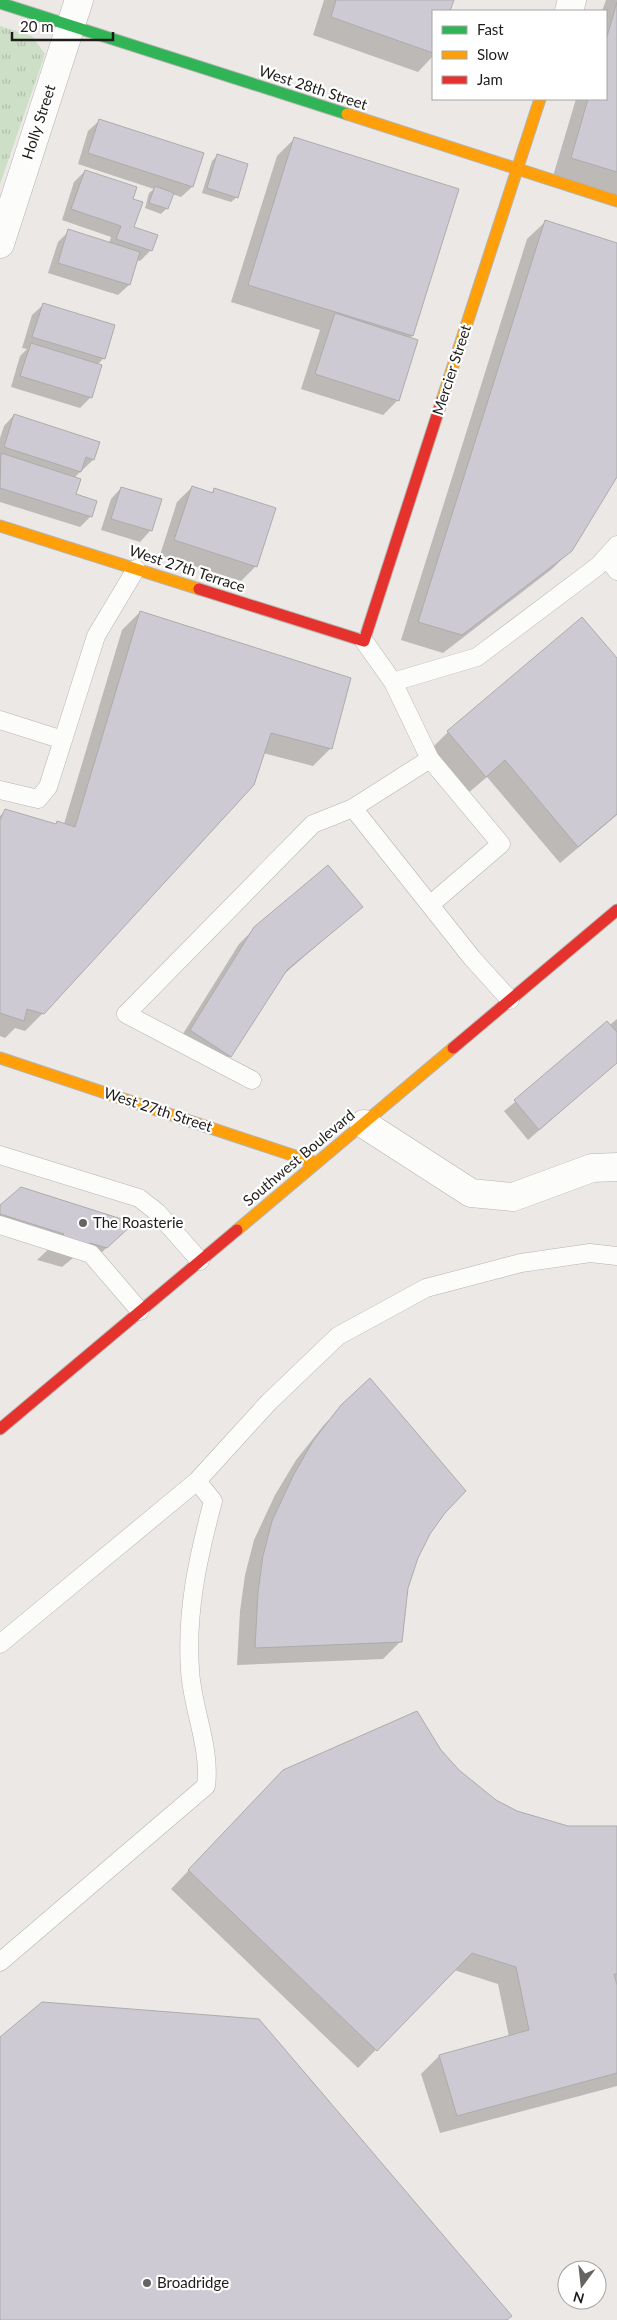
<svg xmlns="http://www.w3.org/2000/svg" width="617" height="2320" viewBox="0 0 617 2320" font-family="Lato,sans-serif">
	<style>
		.grass { fill: url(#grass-tufts) }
		.shadow { fill: #0003 }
		.building { fill: #cecad4; stroke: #adacab }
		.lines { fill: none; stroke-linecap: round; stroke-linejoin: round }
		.lane-casing { stroke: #b6b4b1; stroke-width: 19 }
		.street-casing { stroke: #b6b4b1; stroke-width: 29 }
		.fast-casing { stroke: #b6b4b1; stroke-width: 13 }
		.slow-casing { stroke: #b6b4b1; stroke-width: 13 }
		.jam-casing { stroke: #b6b4b1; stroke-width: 13 }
		.lane { stroke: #fcfcfb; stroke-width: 18 }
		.street { stroke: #fcfcfb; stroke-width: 28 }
		.fast { stroke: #30b455; stroke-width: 11 }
		.slow { stroke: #ff9f0a; stroke-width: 11 }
		.jam { stroke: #e5322d; stroke-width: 11 }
		.poi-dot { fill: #666462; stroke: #fff; stroke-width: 2 }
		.labels { text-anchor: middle; stroke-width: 4.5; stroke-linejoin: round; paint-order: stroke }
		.street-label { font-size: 15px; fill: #1e1d1b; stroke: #fff }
		.poi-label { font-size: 15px; fill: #1e1d1b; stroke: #fff; text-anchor: start }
	</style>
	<defs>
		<pattern id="grass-tufts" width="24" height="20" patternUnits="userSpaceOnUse" patternTransform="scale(1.25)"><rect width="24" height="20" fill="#cddfc7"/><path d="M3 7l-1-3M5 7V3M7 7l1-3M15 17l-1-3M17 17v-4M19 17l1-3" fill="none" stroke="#b0bfaa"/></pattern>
	</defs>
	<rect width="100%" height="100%" fill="#ebe8e5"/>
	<path class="grass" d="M 0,26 L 32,36 L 45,54 L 0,184 Z"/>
	<path class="shadow" d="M 324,0 L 452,0 L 449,11 L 433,11 L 433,56 L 418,72 L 313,35 Z
		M 606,0 L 617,0 L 617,195 L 553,176 L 576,99 L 606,99 L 606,11 L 602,11 Z
		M 99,121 L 203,154 L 192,187 L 181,197 L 172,194 L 167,208 L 161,214 L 145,208 L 149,193 L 154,189 L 78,164 L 88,131 Z
		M 295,138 L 412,336 L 409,338 L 398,400 L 383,415 L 301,389 L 320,330 L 231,302 L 277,156 Z
		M 217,156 L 237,197 L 231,202 L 202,193 L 212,161 Z
		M 85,171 L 131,200 L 133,228 L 151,250 L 140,261 L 137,260 L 129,285 L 118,295 L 48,273 L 58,242 L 69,231 L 109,243 L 111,237 L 62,220 L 74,182 Z
		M 545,222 L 617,244 L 617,475 L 571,550 L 552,569 L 443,653 L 401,640 L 527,239 Z
		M 43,305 L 113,326 L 103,359 L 97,365 L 91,397 L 80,408 L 11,387 L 20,356 L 27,349 L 22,348 L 32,315 Z
		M 14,415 L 99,442 L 93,460 L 74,478 L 74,495 L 91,516 L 80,527 L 0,502 L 0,438 L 4,426 Z
		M 192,487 L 211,493 L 215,489 L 256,566 L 241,581 L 160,555 L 177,502 Z
		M 121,488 L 160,500 L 150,531 L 140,542 L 101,530 L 111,499 Z
		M 140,612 L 331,748 L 313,766 L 263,753 L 43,1013 L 25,1031 L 15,1028 L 5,1038 L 0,1036 L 0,816 L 6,810 L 55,825 L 64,824 L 122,630 Z
		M 582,618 L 617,660 L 617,815 L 560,863 L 487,777 L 467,794 L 430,750 L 448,732 Z
		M 361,907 L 283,975 L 230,1056 L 215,1071 L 176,1045 L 239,944 L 255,928 Z
		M 617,1019 L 617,1062 L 528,1140 L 504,1111 Z
		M 0,1207 L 132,1223 L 96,1258 L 79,1253 L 62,1267 L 37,1260 L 53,1245 L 0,1228 Z
		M 342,1406 L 444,1513 L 429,1534 L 417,1558 L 407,1588 L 401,1641 L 383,1659 L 237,1665 L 240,1611 L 245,1575 L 254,1540 L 275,1495 L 296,1460 L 324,1425 Z
		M 440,1751 L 478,1789 L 517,1813 L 568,1827 L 617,1827 L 617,2086 L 440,2133 L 421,2074 L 439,2056 L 509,2037 L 498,1984 L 454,1970 L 358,2068 L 171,1889 L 265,1790 Z"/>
	<path class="building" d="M 336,0 L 454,0 L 450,11 L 433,11 L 433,53 L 331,17 Z
		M 617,2 L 617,172 L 571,158 L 588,99 L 606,99 L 606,40 Z
		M 99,119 L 204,153 L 193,187 L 88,153 Z
		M 294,137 L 459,189 L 413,336 L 248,285 Z
		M 217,154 L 248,164 L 238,198 L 207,188 Z
		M 85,170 L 137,187 L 133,199 L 143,202 L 134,227 L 158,235 L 152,251 L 116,239 L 121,226 L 71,209 Z
		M 155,186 L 174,193 L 168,209 L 149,203 Z
		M 545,220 L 617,243 L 617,477 L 572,551 L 462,635 L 418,622 Z
		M 68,229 L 140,252 L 130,285 L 58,263 Z
		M 43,303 L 115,325 L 105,359 L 32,337 Z
		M 335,313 L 418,340 L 399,401 L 315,374 Z
		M 31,343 L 102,365 L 92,398 L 20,376 Z
		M 14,414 L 100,442 L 94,460 L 86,457 L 81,472 L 4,447 Z
		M 1,453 L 81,479 L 76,494 L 97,501 L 92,517 L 0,488 Z
		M 192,486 L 213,493 L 214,488 L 276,508 L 257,567 L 174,540 Z
		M 121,487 L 162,499 L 152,531 L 111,519 Z
		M 140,611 L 351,678 L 332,749 L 271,733 L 254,785 L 44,1014 L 27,1009 L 24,1021 L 0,1013 L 0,820 L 5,809 L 56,824 L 57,821 L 75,827 Z
		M 582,617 L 617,658 L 617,814 L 578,847 L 505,760 L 486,777 L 447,731 Z
		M 328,865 L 363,907 L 287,970 L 231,1057 L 190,1030 L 254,927 Z
		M 607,1021 L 617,1032 L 617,1063 L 539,1130 L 514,1100 Z
		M 21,1187 L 134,1223 L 107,1248 L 90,1243 L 73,1257 L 46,1249 L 64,1234 L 0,1214 L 0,1205 Z
		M 370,1378 L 466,1491 L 445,1513 L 430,1534 L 418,1558 L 408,1588 L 402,1642 L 255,1648 L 258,1592 L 263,1556 L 272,1521 L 293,1476 L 313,1441 L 341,1405 Z
		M 417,1711 L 441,1750 L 459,1770 L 496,1800 L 517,1811 L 568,1826 L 617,1826 L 617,1974 L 614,1974 L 617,1985 L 617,2073 L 457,2116 L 439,2055 L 529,2030 L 516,1967 L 472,1953 L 377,2051 L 188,1870 L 283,1770 Z
		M 42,2002 L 259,2019 L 512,2316 L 507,2320 L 0,2320 L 0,2037 Z"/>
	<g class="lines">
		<defs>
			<path id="lane" d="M 606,557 L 617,571
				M 364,641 L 393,682 L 430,759
				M 393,682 L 477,657 L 598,566 L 617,545
				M 0,720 L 63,740 L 96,636 L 136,569
				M 0,790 L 38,799 L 48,787 L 63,740
				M 353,808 L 472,958 L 510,1000
				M 252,1080 L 126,1014 L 313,824 L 353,808 L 430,759 L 501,844 L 431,904
				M 0,1155 L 139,1198 L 157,1212 L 200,1261
				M 0,1225 L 91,1254 L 140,1311
				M 0,1644 L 197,1481 L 269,1402 L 338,1336 L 426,1288 L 521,1263 L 590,1253 L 617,1256
				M 0,1962 L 206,1786 C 211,1746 192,1709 190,1670 C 186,1610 198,1558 213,1501 L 197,1481"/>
			<path id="street" d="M 569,11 L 572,0
				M 0,244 L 79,0
				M 364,1124 L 471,1193 L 513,1197 L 592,1168 L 617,1167"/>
			<path id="fast" d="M 0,3 L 347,114"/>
			<path id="slow" d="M 347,114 L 617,201
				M 442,400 L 540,99
				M 0,526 L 199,589
				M 0,1058 L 316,1163
				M 237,1230 L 453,1048"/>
			<path id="jam" d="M 199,589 L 364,641 L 442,400
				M 453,1048 L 617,910
				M 0,1429 L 237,1230"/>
		</defs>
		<use href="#lane" class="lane-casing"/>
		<use href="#street" class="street-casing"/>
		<use href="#fast" class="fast-casing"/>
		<use href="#slow" class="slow-casing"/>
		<use href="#jam" class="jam-casing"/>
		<use href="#lane" class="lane"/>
		<use href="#street" class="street"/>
		<use href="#fast" class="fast"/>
		<use href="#slow" class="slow"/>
		<use href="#jam" class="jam"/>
	</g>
	<g class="poi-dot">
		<circle cx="83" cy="1223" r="5"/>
		<circle cx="147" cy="2283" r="5"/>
	</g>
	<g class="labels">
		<g class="street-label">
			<text transform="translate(313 88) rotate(18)" y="5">West 28th Street</text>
			<text transform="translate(39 122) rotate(-72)" y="5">Holly Street</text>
			<text transform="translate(452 370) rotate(-72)" y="5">Mercier Street</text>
			<text transform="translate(187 569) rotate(18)" y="5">West 27th Terrace</text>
			<text transform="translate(158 1110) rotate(18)" y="5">West 27th Street</text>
			<text transform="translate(299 1158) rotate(-40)" y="5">Southwest Boulevard</text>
		</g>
		<g class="poi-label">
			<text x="93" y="1228">The Roasterie</text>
			<text x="157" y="2288">Broadridge</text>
		</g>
	</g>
	<rect x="432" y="10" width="175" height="90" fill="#ffffff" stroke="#a5a5a4"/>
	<rect x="442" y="26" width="25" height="8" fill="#30b455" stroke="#a5a5a4"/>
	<text x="477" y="35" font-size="15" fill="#1e1d1b">Fast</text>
	<rect x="442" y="51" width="25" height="8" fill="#ff9f0a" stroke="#a5a5a4"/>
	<text x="477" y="60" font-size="15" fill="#1e1d1b">Slow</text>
	<rect x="442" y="76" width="25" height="8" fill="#e5322d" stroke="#a5a5a4"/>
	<text x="477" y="85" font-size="15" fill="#1e1d1b">Jam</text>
	<g transform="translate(582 2285) rotate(195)"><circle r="24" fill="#ffffff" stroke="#a5a5a4"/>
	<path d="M0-4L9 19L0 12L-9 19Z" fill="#666462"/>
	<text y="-8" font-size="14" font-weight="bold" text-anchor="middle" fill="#1e1d1b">N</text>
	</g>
	<path d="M12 32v8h101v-8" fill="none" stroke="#1e1d1b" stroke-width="2.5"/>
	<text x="20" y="32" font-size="15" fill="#1e1d1b" stroke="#ffffff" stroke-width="4" paint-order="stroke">20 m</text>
</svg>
